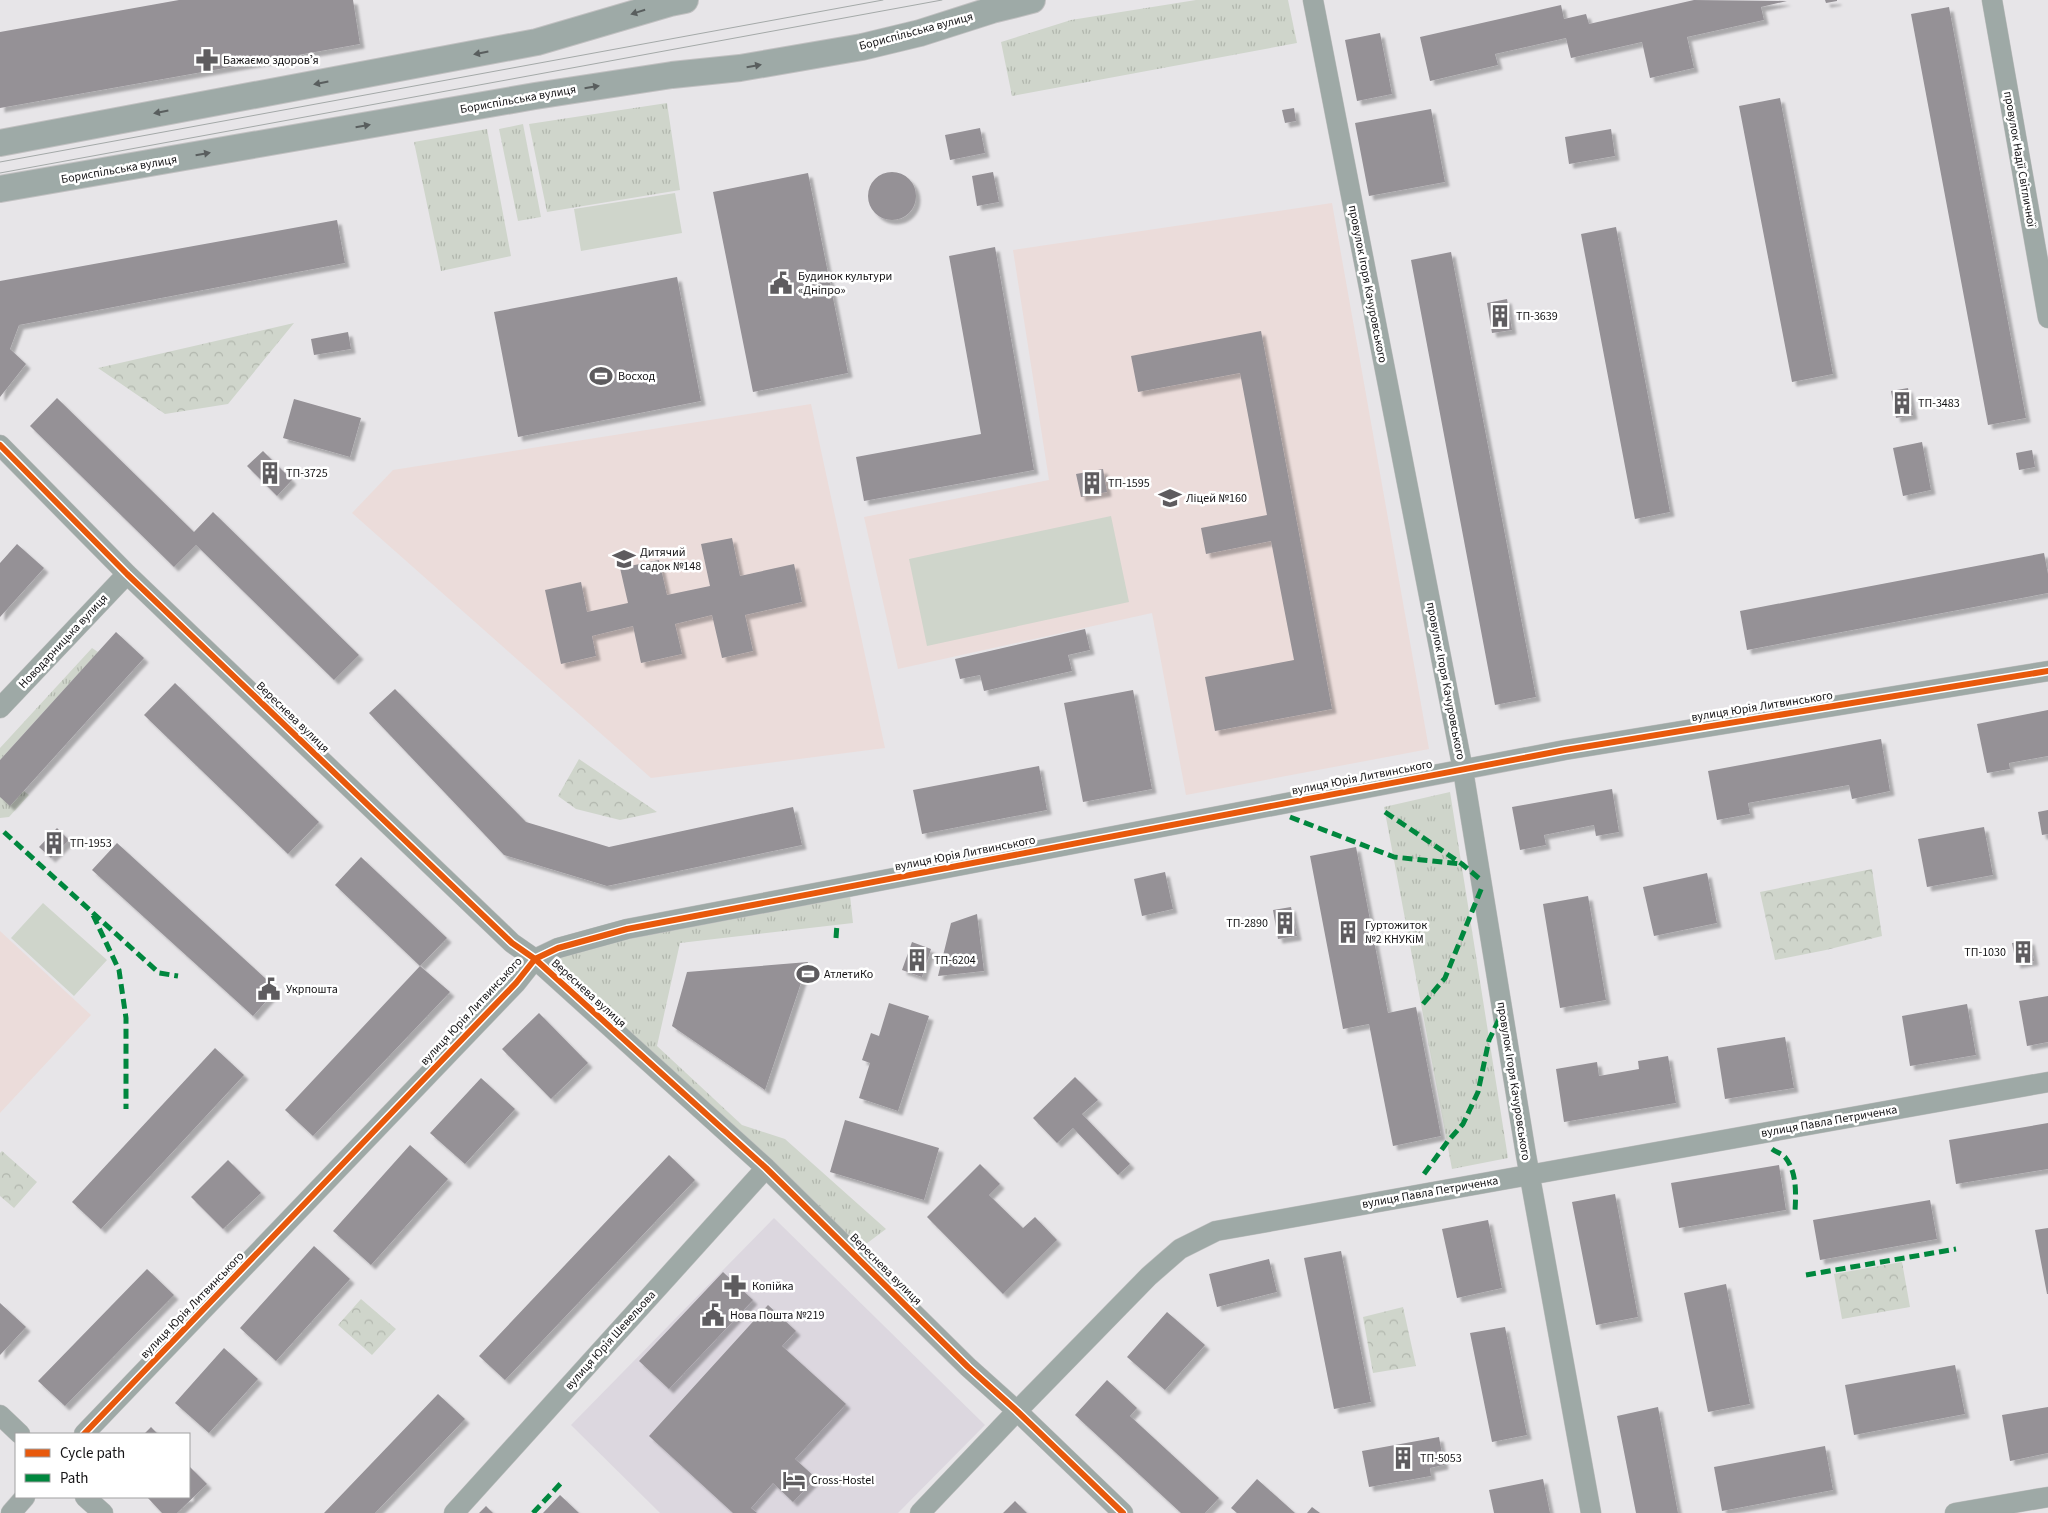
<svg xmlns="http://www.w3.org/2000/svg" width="2048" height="1513" viewBox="0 0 2048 1513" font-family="'Source Sans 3',sans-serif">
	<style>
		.built { fill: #dcd7df }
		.education { fill: #ebdcda }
		.grass { fill: url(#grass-tufts) }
		.park { fill: url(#park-crowns) }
		.pitch { fill: #cfd5cb }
		.building { fill: #959196; filter: url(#shadow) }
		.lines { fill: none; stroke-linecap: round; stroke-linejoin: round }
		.minor-casing { stroke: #c1c0c1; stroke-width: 21 }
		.major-casing { stroke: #c1c0c1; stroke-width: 28 }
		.minor { stroke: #9ea9a6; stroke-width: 20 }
		.major { stroke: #9eaaa7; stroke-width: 26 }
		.tram { stroke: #a4a9a8; stroke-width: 1 }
		.quiet { stroke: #00873e; stroke-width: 5; stroke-dasharray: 10 5; stroke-linecap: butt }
		.cycleway-casing { stroke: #fff; stroke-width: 9 }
		.cycleway { stroke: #e8590c; stroke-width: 6 }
		.oneway { fill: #595e5e }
		.labels { text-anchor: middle; stroke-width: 5; stroke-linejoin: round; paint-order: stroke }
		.street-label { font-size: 12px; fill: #141315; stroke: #fff }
		.poi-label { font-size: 12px; fill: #141315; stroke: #fff; text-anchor: start }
	</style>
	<defs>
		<pattern id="grass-tufts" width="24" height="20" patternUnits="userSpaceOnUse" patternTransform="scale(1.25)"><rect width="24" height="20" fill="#cfd5cb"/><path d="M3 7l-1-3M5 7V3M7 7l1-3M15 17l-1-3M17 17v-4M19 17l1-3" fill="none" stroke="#b1b6ad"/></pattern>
		<pattern id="park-crowns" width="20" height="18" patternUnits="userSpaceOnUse" patternTransform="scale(1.25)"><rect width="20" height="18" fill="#cfd5cb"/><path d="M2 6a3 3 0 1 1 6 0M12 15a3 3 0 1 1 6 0" fill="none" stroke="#b1b6ad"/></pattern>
		<filter id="shadow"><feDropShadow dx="4.5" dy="4.5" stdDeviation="1" flood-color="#0004"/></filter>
	</defs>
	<rect width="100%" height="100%" fill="#e7e5e8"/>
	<path class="built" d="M 774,1218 L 985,1425 L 898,1513 L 660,1513 L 571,1425 Z"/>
	<path class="education" d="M 1332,203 L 1429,749 L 1186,795 L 1152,613 L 898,669 L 864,517 L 1049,480 L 1013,250 Z
		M 811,404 L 885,748 L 651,778 L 352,513 L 393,470 Z
		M 0,931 L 91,1015 L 0,1113 Z"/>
	<path class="grass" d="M 1196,0 L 1288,0 L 1297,43 L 1012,96 L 1001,42 L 1071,20 Z
		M 667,103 L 680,190 L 547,212 L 529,124 Z
		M 523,124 L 541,217 L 518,221 L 499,129 Z
		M 487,129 L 511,256 L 441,271 L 414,142 Z
		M 92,648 L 98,652 L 0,760 L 0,748 Z
		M 24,791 L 29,795 L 9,817 L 0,818 L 0,797 Z
		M 1450,792 L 1508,1158 L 1452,1169 L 1384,807 Z
		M 849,886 L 853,923 L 680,943 L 657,1046 L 742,1125 L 785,1139 L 886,1229 L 854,1253 L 535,959 Z"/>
	<path class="park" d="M 294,323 L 228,404 L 165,414 L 98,368 Z
		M 579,759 L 657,812 L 620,820 L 576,809 L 558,796 Z
		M 1872,869 L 1882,936 L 1826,950 L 1775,960 L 1760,892 Z
		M 2,1151 L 37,1182 L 14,1208 L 0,1196 L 0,1153 Z
		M 1902,1262 L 1910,1307 L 1842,1319 L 1834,1274 Z
		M 361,1299 L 396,1329 L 372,1355 L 338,1325 Z
		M 1403,1307 L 1416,1366 L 1373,1373 L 1363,1317 Z"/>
	<path class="pitch" d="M 675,193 L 682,233 L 581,251 L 574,209 Z
		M 1111,516 L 1129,602 L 927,646 L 909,559 Z
		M 43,903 L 107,960 L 74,996 L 11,938 Z"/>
	<path class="building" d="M 179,0 L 353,0 L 360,44 L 0,108 L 0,32 Z
		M 1694,0 L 1787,1 L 1761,7 L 1764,20 L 1687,37 L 1694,68 L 1650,78 L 1642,42 L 1571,58 L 1566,38 L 1495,54 L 1498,65 L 1430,81 L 1420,37 L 1561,5 L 1564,19 L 1586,14 L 1589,24 Z
		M 1825,0 L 1837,0 L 1837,1 L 1826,3 Z
		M 1949,7 L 2026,418 L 1988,425 L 1911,14 Z
		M 1380,33 L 1392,94 L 1357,101 L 1345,40 Z
		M 1780,98 L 1833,374 L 1792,382 L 1739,106 Z
		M 1294,108 L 1296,121 L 1285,123 L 1282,110 Z
		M 1431,109 L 1445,182 L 1369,196 L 1355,123 Z
		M 980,128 L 985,153 L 950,160 L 945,135 Z
		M 1611,129 L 1615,156 L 1569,164 L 1565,137 Z
		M868 196a24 24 0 1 1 48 0a24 24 0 1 1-48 0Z
		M 993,172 L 999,202 L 977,206 L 972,176 Z
		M 808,173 L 848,373 L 753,392 L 713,192 Z
		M 337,220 L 345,263 L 19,325 L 10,349 L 26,364 L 0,397 L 0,281 Z
		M 1616,227 L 1670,512 L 1635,519 L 1581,234 Z
		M 995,247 L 1034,470 L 864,501 L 856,457 L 981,434 L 949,256 Z
		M 1451,252 L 1536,697 L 1495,705 L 1411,260 Z
		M 677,277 L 701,401 L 518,437 L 494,312 Z
		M 1507,299 L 1512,330 L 1492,333 L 1487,303 Z
		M 1261,331 L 1332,709 L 1215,731 L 1205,677 L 1294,660 L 1271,541 L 1206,554 L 1201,528 L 1267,515 L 1240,373 L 1138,392 L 1131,356 Z
		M 348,332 L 351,349 L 314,355 L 311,339 Z
		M 1908,388 L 1913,415 L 1896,418 L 1891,391 Z
		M 57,398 L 194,532 L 213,512 L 359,655 L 334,680 L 196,545 L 174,567 L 30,426 Z
		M 294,399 L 361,418 L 350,457 L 283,438 Z
		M 1922,442 L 1931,490 L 1903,496 L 1893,448 Z
		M 2032,450 L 2035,467 L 2019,470 L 2016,453 Z
		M 263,451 L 292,480 L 277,496 L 247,466 Z
		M 1103,469 L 1107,492 L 1081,497 L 1076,474 Z
		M 732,538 L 740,576 L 794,564 L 802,602 L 745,615 L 753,651 L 722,658 L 712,615 L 675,624 L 682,654 L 641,663 L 633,626 L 592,636 L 596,656 L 561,664 L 545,590 L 581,582 L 587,612 L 628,603 L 620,568 L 659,560 L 667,595 L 710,586 L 701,544 Z
		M 17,544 L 44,568 L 0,617 L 0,563 Z
		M 2044,553 L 2048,574 L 2048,593 L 1747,650 L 1740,611 Z
		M 1085,629 L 1090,650 L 1068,655 L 1072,671 L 984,691 L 980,675 L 960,679 L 955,659 Z
		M 116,632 L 144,658 L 10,806 L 0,797 L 0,760 Z
		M 175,683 L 319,822 L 288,854 L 144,715 Z
		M 395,689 L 526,822 L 609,847 L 793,807 L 802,845 L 607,886 L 504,855 L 369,713 Z
		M 1133,690 L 1152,789 L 1083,802 L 1064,703 Z
		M 2048,710 L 2048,756 L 2009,763 L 2010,769 L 1987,773 L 1977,724 Z
		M 1881,739 L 1890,791 L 1852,799 L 1849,785 L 1748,803 L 1750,814 L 1717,820 L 1708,771 Z
		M 1039,766 L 1047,810 L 922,834 L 913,790 Z
		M 1612,789 L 1619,832 L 1596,836 L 1594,825 L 1544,835 L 1546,845 L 1520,850 L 1512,807 Z
		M 2048,810 L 2048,834 L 2042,835 L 2038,812 Z
		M 1984,827 L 1993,875 L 1927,887 L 1918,839 Z
		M 57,828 L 69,840 L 51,858 L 39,847 Z
		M 117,843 L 277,989 L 253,1016 L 92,870 Z
		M 1356,847 L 1388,1013 L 1416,1007 L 1441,1136 L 1393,1146 L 1369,1024 L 1343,1029 L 1310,856 Z
		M 361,857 L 447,938 L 420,966 L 335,885 Z
		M 1165,872 L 1173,909 L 1142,916 L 1134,879 Z
		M 1707,873 L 1717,923 L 1654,936 L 1643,887 Z
		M 1588,896 L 1606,1000 L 1560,1008 L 1543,904 Z
		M 1291,907 L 1297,936 L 1278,939 L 1273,910 Z
		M 977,914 L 984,971 L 938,976 L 951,923 Z
		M 2030,940 L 2034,961 L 2016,964 L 2012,943 Z
		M 912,942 L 931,949 L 922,977 L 902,970 Z
		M 808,962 L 765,1090 L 672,1026 L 687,972 Z
		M 420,966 L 450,992 L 313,1136 L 285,1110 Z
		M 2048,996 L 2048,1042 L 2027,1046 L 2019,1001 Z
		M 889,1003 L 929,1016 L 898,1111 L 859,1098 L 870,1063 L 862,1060 L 871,1033 L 879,1036 Z
		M 1967,1004 L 1976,1055 L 1910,1066 L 1902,1016 Z
		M 539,1013 L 588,1063 L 551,1099 L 502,1049 Z
		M 1785,1037 L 1794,1088 L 1725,1099 L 1717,1048 Z
		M 215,1048 L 244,1075 L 101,1229 L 72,1202 Z
		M 1668,1056 L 1676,1103 L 1564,1122 L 1556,1069 L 1597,1062 L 1599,1076 L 1639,1069 L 1638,1061 Z
		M 1075,1077 L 1098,1100 L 1082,1114 L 1130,1164 L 1118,1175 L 1073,1128 L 1057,1143 L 1033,1118 Z
		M 481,1078 L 515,1109 L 465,1164 L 430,1133 Z
		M 845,1120 L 939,1148 L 924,1200 L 830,1172 Z
		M 2048,1123 L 2048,1169 L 1956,1184 L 1949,1140 Z
		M 410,1145 L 448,1179 L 371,1265 L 333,1231 Z
		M 669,1155 L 695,1180 L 505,1380 L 479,1356 Z
		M 228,1160 L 261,1193 L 223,1229 L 191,1197 Z
		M 980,1164 L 1000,1184 L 989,1195 L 1023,1228 L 1035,1217 L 1057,1240 L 1003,1294 L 927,1217 Z
		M 1779,1165 L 1786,1210 L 1679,1228 L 1671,1183 Z
		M 1615,1194 L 1638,1317 L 1596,1325 L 1572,1202 Z
		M 1930,1200 L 1937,1239 L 1820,1260 L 1813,1220 Z
		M 1488,1220 L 1502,1288 L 1457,1298 L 1442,1229 Z
		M 2048,1228 L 2048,1294 L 2047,1294 L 2035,1230 Z
		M 314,1246 L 350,1279 L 276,1361 L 240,1328 Z
		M 1341,1251 L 1371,1402 L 1334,1409 L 1304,1258 Z
		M 1269,1259 L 1277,1292 L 1217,1307 L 1209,1274 Z
		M 147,1269 L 174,1295 L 65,1406 L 38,1381 Z
		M 723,1272 L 753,1300 L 669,1389 L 639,1361 Z
		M 1726,1284 L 1750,1404 L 1708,1412 L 1684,1293 Z
		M 0,1303 L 26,1327 L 0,1355 Z
		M 768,1305 L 796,1331 L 782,1346 L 846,1404 L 795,1459 L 816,1478 L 793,1502 L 773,1483 L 751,1508 L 757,1513 L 733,1513 L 649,1436 Z
		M 1167,1312 L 1205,1345 L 1165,1390 L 1127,1357 Z
		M 1505,1327 L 1527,1435 L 1492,1442 L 1470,1333 Z
		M 224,1348 L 258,1379 L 209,1433 L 175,1403 Z
		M 1955,1365 L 1965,1414 L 1854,1435 L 1845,1385 Z
		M 1107,1380 L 1137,1408 L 1130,1416 L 1219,1498 L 1205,1513 L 1181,1513 L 1075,1415 Z
		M 438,1394 L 465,1419 L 375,1513 L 324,1513 Z
		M 1658,1407 L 1678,1513 L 1636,1513 L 1617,1416 Z
		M 2048,1407 L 2048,1453 L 2010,1461 L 2002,1415 Z
		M 151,1427 L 158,1434 L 144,1434 Z
		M 1439,1437 L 1444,1465 L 1430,1468 L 1431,1476 L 1369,1487 L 1362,1451 Z
		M 1825,1446 L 1833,1490 L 1722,1511 L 1714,1467 Z
		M 189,1466 L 207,1484 L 177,1513 L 162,1513 L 147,1497 L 189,1497 Z
		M 1257,1479 L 1295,1513 L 1237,1513 L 1231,1508 Z
		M 1543,1479 L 1550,1513 L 1494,1513 L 1489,1490 Z
		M 560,1495 L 579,1513 L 543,1513 Z
		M 1015,1501 L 1027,1513 L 1003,1513 Z
		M 486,1506 L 493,1513 L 479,1513 Z
		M 1312,1507 L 1320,1513 L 1307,1513 Z"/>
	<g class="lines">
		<defs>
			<path id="minor" d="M 1313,0 L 1463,770 L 1526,1155 L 1591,1513
				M 1992,0 L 2048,318
				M 0,445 L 127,574 L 512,943 L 535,959 L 766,1168 L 968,1367 L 1017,1411 L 1123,1513
				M 0,708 L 127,574
				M 0,1415 L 20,1434
				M 84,1434 L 516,983 L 535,959 L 558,948 L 627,929 L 1565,750 L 2048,671
				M 85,1497 L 103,1513
				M 11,1513 L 25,1497
				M 454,1513 L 766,1168
				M 920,1513 L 1017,1411 L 1149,1276 L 1180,1249 L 1216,1231 L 2048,1082
				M 1955,1513 L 2048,1497"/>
			<path id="major" d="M 0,143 L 537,42 L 670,3 L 685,0
				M 0,189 L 535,96 L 672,75 L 740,68 L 862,47 L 920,33 L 992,10 L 1032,0"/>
		</defs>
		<use href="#minor" class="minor-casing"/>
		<use href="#major" class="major-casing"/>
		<use href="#minor" class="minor"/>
		<use href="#major" class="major"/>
		<path class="tram" d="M 0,162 L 883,0
			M 0,173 L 942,0"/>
		<path class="quiet" d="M 1385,812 L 1462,864 L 1481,880
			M 1290,817 L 1394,857 L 1462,864
			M 4,832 L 159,973 L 178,976
			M 93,915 L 119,970 L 126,1018 L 126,1109
			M 836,938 L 837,924
			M 1423,1004 L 1445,978 L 1482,887
			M 1772,1149 C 1776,1152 1782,1154 1785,1157 C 1797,1172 1796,1193 1795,1211
			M 1424,1174 L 1448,1141 L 1463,1124 L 1478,1092 L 1489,1040 L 1502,1013
			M 1806,1275 L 1956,1249
			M 533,1513 L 563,1481"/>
		<defs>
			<path id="cycleway" d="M 0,445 L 127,574 L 512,943 L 535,959 L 766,1168 L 968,1367 L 1017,1411 L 1123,1513
				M 84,1434 L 516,983 L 535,959 L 558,948 L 627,929 L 1565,750 L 2048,671"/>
		</defs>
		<use href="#cycleway" class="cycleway-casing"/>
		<use href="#cycleway" class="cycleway"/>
	</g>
	<defs><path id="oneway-solid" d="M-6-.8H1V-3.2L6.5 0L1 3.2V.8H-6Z" transform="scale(1.25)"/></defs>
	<g class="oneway">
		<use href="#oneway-solid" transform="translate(638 12) rotate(163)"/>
		<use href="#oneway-solid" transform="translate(481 53) rotate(169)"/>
		<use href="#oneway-solid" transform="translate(754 66) rotate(-10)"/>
		<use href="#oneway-solid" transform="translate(321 83) rotate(169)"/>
		<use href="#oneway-solid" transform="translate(592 87) rotate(-9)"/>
		<use href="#oneway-solid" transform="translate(161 112) rotate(169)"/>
		<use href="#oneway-solid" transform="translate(363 126) rotate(-10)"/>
		<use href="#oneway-solid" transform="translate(203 154) rotate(-10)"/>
	</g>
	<defs>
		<symbol id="pharmacy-bare" viewBox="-9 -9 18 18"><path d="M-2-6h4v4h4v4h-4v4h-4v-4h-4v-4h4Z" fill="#5e5c5f" stroke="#fff" stroke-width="2.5" paint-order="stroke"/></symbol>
		<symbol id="civic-bare" viewBox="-9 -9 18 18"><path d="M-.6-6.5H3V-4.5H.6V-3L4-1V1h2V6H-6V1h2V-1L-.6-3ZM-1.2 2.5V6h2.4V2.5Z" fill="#5e5c5f" stroke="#fff" stroke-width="2.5" paint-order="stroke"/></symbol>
		<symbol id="building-bare" viewBox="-9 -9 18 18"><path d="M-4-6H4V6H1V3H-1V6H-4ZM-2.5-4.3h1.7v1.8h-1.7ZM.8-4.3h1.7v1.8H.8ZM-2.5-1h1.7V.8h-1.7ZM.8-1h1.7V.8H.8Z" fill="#5e5c5f" stroke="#fff" stroke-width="2.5" paint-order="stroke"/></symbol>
		<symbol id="stadium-bare" viewBox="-9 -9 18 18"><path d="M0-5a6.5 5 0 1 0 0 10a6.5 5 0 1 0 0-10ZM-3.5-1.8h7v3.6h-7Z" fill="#5e5c5f" stroke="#fff" stroke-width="2.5" paint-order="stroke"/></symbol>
		<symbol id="school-bare" viewBox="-9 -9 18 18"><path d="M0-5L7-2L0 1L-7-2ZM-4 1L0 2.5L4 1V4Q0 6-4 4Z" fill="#5e5c5f" stroke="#fff" stroke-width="2.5" paint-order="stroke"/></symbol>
		<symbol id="hotel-bare" viewBox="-9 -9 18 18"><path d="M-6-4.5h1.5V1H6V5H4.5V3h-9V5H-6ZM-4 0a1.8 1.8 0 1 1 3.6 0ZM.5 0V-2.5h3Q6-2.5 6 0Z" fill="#5e5c5f" stroke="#fff" stroke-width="2.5" paint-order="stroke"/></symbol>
	</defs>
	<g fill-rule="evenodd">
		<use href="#pharmacy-bare" x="191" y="44" width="32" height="32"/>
		<use href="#civic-bare" x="765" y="267" width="32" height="32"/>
		<use href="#building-bare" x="1484" y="300" width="32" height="32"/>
		<use href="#stadium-bare" x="585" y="360" width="32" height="32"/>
		<use href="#building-bare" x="1886" y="387" width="32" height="32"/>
		<use href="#building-bare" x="254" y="457" width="32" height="32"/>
		<use href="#building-bare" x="1076" y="467" width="32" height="32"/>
		<use href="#school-bare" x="1154" y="482" width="32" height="32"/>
		<use href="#school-bare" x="608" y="543" width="32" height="32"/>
		<use href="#building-bare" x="38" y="827" width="32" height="32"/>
		<use href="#building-bare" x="1269" y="907" width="32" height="32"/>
		<use href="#building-bare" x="1332" y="916" width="32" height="32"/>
		<use href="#building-bare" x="2007" y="936" width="32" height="32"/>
		<use href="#building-bare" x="901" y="944" width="32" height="32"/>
		<use href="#stadium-bare" x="792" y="958" width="32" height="32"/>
		<use href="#civic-bare" x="253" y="973" width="32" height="32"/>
		<use href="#pharmacy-bare" x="719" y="1270" width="32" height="32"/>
		<use href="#civic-bare" x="697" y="1299" width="32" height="32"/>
		<use href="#building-bare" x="1387" y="1442" width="32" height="32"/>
		<use href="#hotel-bare" x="778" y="1464" width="32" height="32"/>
	</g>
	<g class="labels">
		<g class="street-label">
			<text transform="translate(916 31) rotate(-15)" y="4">Бориспільська вулиця</text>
			<text transform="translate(518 99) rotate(-10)" y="4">Бориспільська вулиця</text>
			<text transform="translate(2020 159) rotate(80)" y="4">провулок Надії Світличної</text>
			<text transform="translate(119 169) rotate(-10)" y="4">Бориспільська вулиця</text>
			<text transform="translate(1368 284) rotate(79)" y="4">провулок Ігоря Качуровського</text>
			<text transform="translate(63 641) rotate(-47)" y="4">Новодарницька вулиця</text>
			<text transform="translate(1446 681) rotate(79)" y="4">провулок Ігоря Качуровського</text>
			<text transform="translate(1762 706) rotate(-9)" y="4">вулиця Юрія Литвинського</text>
			<text transform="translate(293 717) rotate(44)" y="4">Вереснева вулиця</text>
			<text transform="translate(1362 777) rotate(-11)" y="4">вулиця Юрія Литвинського</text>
			<text transform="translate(965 853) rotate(-11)" y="4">вулиця Юрія Литвинського</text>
			<text transform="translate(589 993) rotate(42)" y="4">Вереснева вулиця</text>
			<text transform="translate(471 1011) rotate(-47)" y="4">вулиця Юрія Литвинського</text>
			<text transform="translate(1514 1081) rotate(81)" y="4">провулок Ігоря Качуровського</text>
			<text transform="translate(1829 1121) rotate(-10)" y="4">вулиця Павла Петриченка</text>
			<text transform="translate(1430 1192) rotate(-10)" y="4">вулиця Павла Петриченка</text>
			<text transform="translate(886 1269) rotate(45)" y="4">Вереснева вулиця</text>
			<text transform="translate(192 1305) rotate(-46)" y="4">вулиця Юрія Литвинського</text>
			<text transform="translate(610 1340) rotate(-48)" y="4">вулиця Юрія Шевельова</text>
		</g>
		<g class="poi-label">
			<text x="223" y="64">Бажаємо здоровʼя</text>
			<text x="798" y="280">Будинок культури<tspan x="798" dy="14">«Дніпро»</tspan></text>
			<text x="1516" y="320">ТП-3639</text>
			<text x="618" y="380">Восход</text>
			<text x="1918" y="407">ТП-3483</text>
			<text x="286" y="477">ТП-3725</text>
			<text x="1108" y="487">ТП-1595</text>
			<text x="1186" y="502">Ліцей №160</text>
			<text x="640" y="556">Дитячий<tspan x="640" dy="14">садок №148</tspan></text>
			<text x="70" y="847">ТП-1953</text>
			<text x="1268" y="927" text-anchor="end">ТП-2890</text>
			<text x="1365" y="929">Гуртожиток<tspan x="1365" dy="14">№2 КНУКіМ</tspan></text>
			<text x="2006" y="956" text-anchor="end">ТП-1030</text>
			<text x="934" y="964">ТП-6204</text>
			<text x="824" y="978">АтлетиКо</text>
			<text x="286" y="993">Укрпошта</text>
			<text x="752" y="1290">Копійка</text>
			<text x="730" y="1319">Нова Пошта №219</text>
			<text x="1420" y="1462">ТП-5053</text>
			<text x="811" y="1484">Cross-Hostel</text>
		</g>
	</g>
	<rect x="15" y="1433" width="175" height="65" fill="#ffffff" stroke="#a1a1a1"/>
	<rect x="25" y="1449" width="25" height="8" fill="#e8590c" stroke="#a1a1a1"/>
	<text x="60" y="1458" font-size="15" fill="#141315">Cycle path</text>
	<rect x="25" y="1474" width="25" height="8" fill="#00873e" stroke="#a1a1a1"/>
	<text x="60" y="1483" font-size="15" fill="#141315">Path</text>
</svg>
